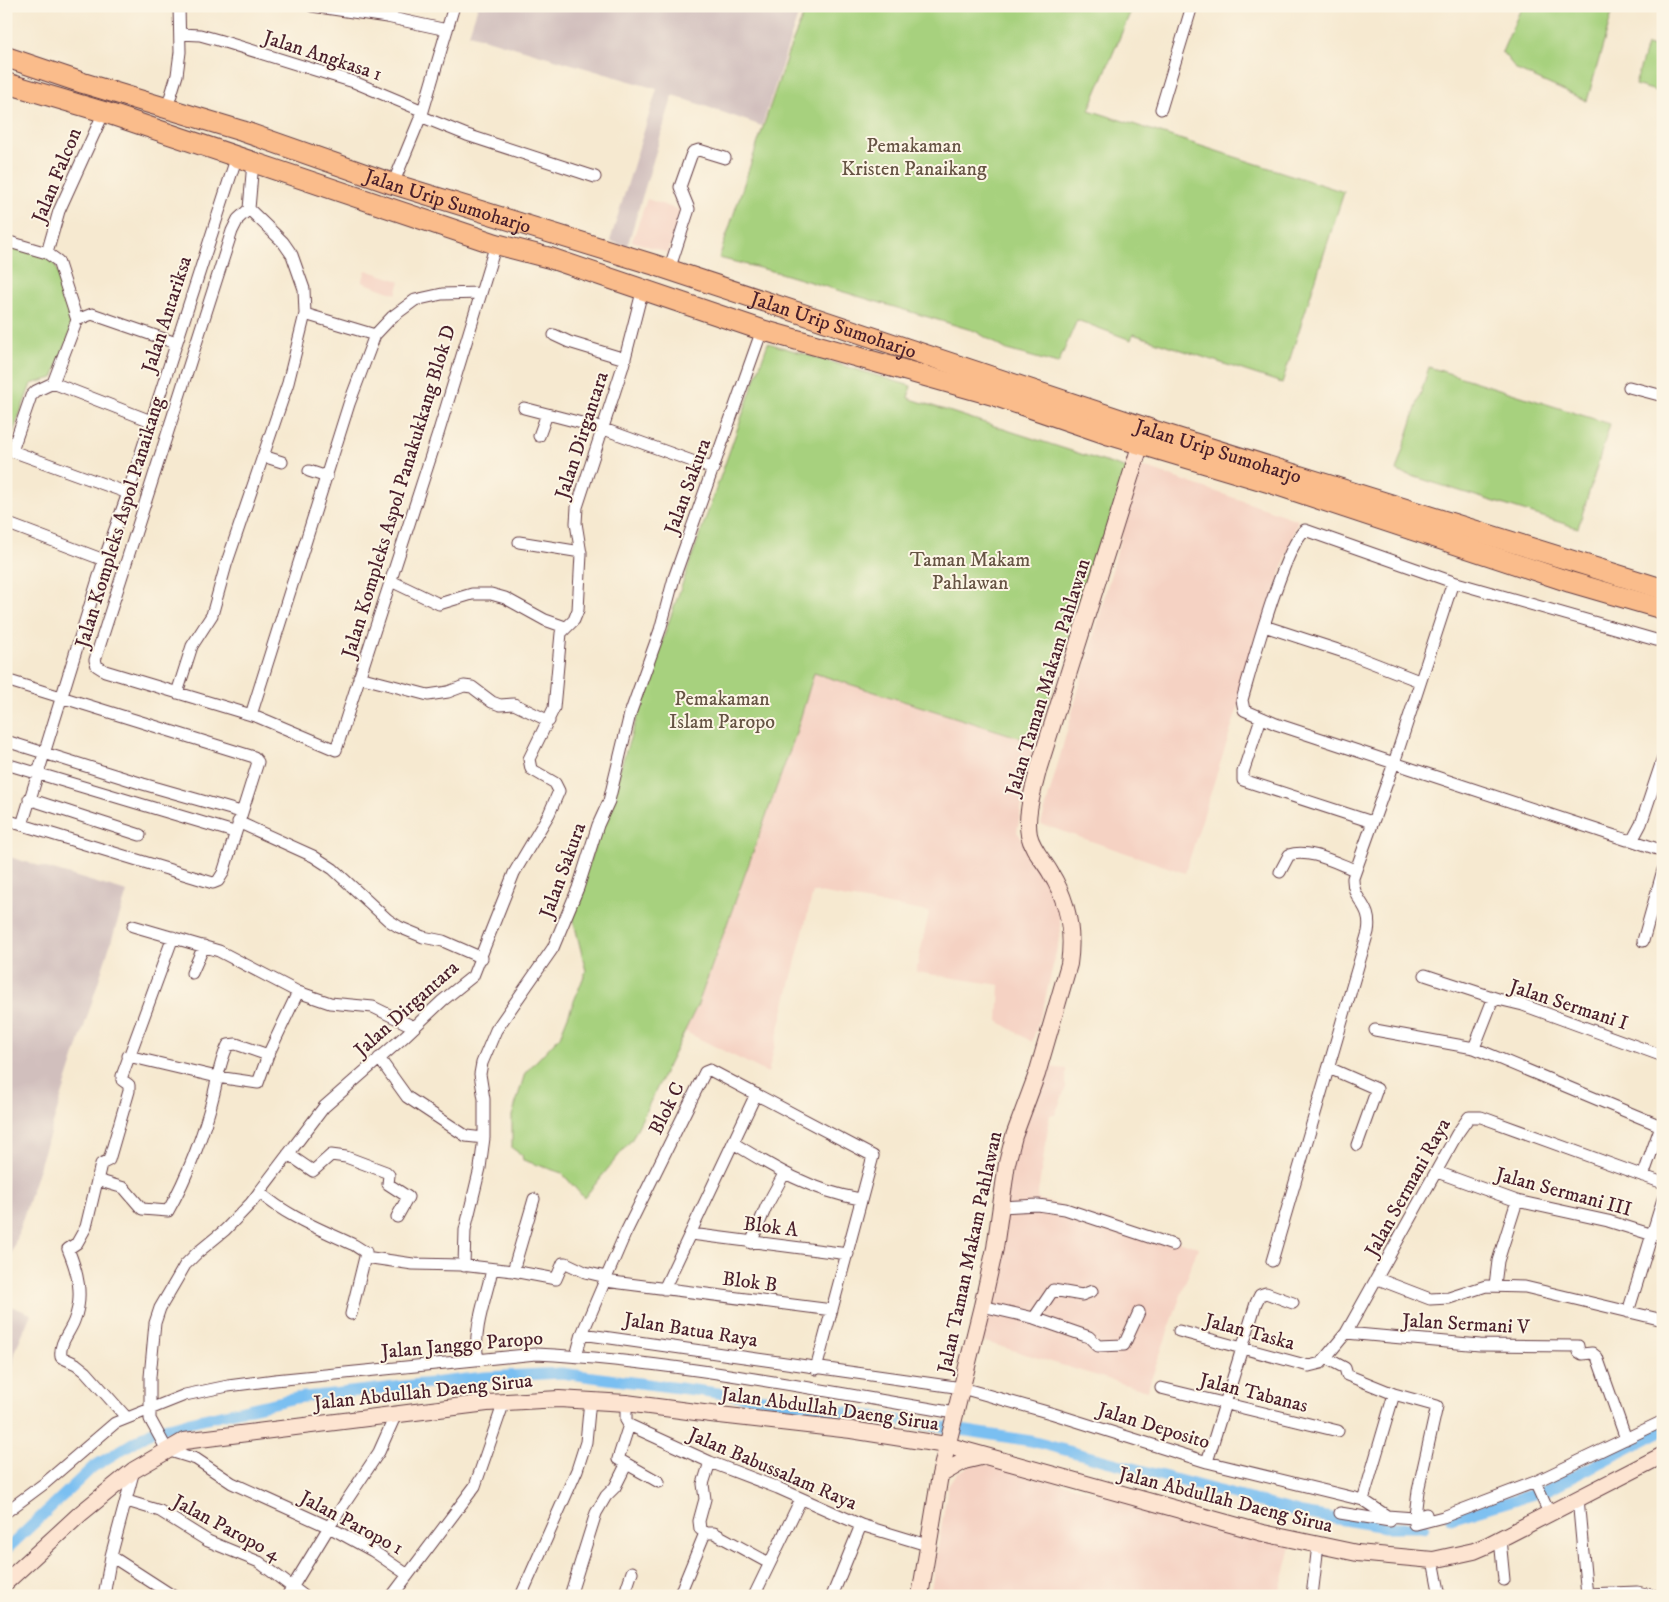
<svg xmlns="http://www.w3.org/2000/svg" width="1669" height="1602" viewBox="0 0 1669 1602" font-family="'IM FELL DW Pica',serif">
	<style>
		.built { fill: #f5d2c3 }
		.industrial { fill: #d1bfbd }
		.green { fill: #a7d17e; stroke: #787854 }
		.lines { fill: none; stroke-linecap: round; stroke-linejoin: round }
		.canal { stroke: #7abff1; stroke-width: 11 }
		.minor-casing { stroke: #643d44; stroke-width: 13 }
		.secondary-casing { stroke: #643d44; stroke-width: 18 }
		.trunk-casing { stroke: #643d44; stroke-width: 22 }
		.minor { stroke: #fff; stroke-width: 11 }
		.secondary { stroke: #fde4d1; stroke-width: 16 }
		.trunk { stroke: #fabc8b; stroke-width: 20 }
		.labels { text-anchor: middle; stroke-width: 4; stroke-linejoin: round; paint-order: stroke }
		.street-label { font-size: 20px; fill: #4a1f2b; stroke: #fcf5e5 }
		.park-label { font-size: 20px; fill: #665444; stroke: #fcf5e5 }
	</style>
	<rect width="100%" height="100%" fill="#fcf5e5"/>
	<filter id="ink" filterUnits="userSpaceOnUse"><feTurbulence type="fractalNoise" baseFrequency=".02" numOctaves="2"/><feDisplacementMap in="SourceGraphic" scale="10" xChannelSelector="R" yChannelSelector="G"/><feConvolveMatrix kernelMatrix="1 2 1 2 8 2 1 2 1" color-interpolation-filters="sRGB"/></filter>
	<filter id="wash" filterUnits="userSpaceOnUse"><feTurbulence type="fractalNoise" baseFrequency=".0096" numOctaves="4" result="noise"/><feDisplacementMap in="SourceGraphic" scale="20" xChannelSelector="R" yChannelSelector="G"/><feGaussianBlur stdDeviation="1.12" result="paint"/><feColorMatrix in="noise" values="0 0 0 0 0 0 0 0 0 0 0 0 0 0 0 0 0 1.4 0 .05"/><feComposite in="paint" operator="in"/></filter>
	<g filter="url(#wash)">
		<rect width="100%" height="100%" fill="#f6e9d0"/>
		<path class="built" d="M 647,199 L 682,211 L 668,253 L 632,241 Z
			M 366,270 L 400,281 L 396,294 L 362,282 Z
			M 1141,466 L 1298,520 L 1185,873 L 1041,824 Z
			M 814,673 L 1034,742 L 1017,832 L 1035,855 L 1058,899 L 1061,931 L 1043,1008 L 1032,1042 L 998,1021 L 1000,985 L 916,972 L 929,912 L 813,892 L 768,1073 L 684,1031 L 698,1004 L 795,736 Z
			M 1039,1066 L 1066,1069 L 1066,1087 L 1055,1115 L 1050,1115 L 1037,1199 L 1198,1247 L 1147,1391 L 979,1340 L 1019,1131 Z
			M 978,1462 L 1292,1542 L 1279,1596 L 930,1596 L 948,1486 L 958,1472 Z"/>
		<path class="industrial" d="M 478,6 L 801,6 L 762,126 L 673,95 L 627,247 L 610,241 L 657,89 L 469,34 Z
			M 6,856 L 127,892 L 6,1271 Z
			M 6,1304 L 31,1314 L 15,1351 L 11,1384 L 6,1397 Z"/>
		<path class="green" d="M 807,6 L 1133,6 L 1089,110 L 1344,192 L 1282,383 L 1133,334 L 1131,340 L 1077,320 L 1058,364 L 1007,350 L 975,331 L 780,273 L 719,258 L 788,53 Z
			M 1522,6 L 1633,6 L 1613,10 L 1587,101 L 1517,70 L 1502,52 Z
			M 1647,45 L 1663,49 L 1663,68 L 1656,91 L 1635,85 Z
			M 6,245 L 52,257 L 76,318 L 53,378 L 31,384 L 9,443 L 6,446 Z
			M 768,343 L 911,386 L 908,398 L 1127,469 L 1034,742 L 814,673 L 795,736 L 698,1004 L 632,1139 L 584,1198 L 562,1173 L 523,1160 L 522,1155 L 512,1148 L 512,1116 L 525,1073 L 560,1036 L 586,971 L 572,914 L 668,624 Z
			M 1429,367 L 1610,424 L 1578,528 L 1396,471 Z"/>
		<g class="lines">
			<path class="canal" d="M 1451,1519 L 1547,1490 L 1663,1430
				M 6,1550 L 93,1467 L 154,1430 L 296,1398 L 485,1377 L 561,1373 L 757,1398 L 1031,1441 L 1302,1513 L 1385,1527 L 1424,1527"/>
		</g>
	</g>
	<g filter="url(#ink)">
		<g class="lines">
			<defs>
				<path id="minor" d="M 312,6 L 387,17 L 447,30
					M 180,34 L 200,35 L 218,40 L 354,82 L 423,111
					M 167,108 L 177,75 L 180,52 L 179,6
					M 1161,109 L 1192,6
					M 420,116 L 467,135 L 595,177
					M 393,184 L 423,111 L 454,6
					M 249,209 L 238,219 L 232,231 L 95,660 L 97,666 L 105,671 L 258,717 L 336,750 L 438,434 L 496,244
					M 6,241 L 47,253 L 58,261 L 77,320 L 92,314 L 176,343
					M 47,253 L 59,211 L 104,112
					M 669,270 L 689,209 L 680,187 L 691,156 L 693,152 L 699,150 L 725,158
					M 305,314 L 375,335
					M 554,335 L 569,342 L 625,359
					M 53,383 L 151,421
					M 1629,387 L 1663,396
					M 524,408 L 601,428 L 714,469
					M 539,436 L 547,414
					M 12,451 L 128,493
					M 6,453 L 12,451 L 31,396 L 36,391 L 53,383 L 77,320
					M 263,456 L 282,462
					M 309,471 L 327,477
					M 6,523 L 104,560
					M 519,542 L 581,552
					M 391,581 L 439,604 L 472,594 L 491,594 L 505,598 L 545,620 L 565,627
					M 1453,582 L 1394,763 L 1276,724 L 1244,710 L 1242,700 C 1251,669 1284,546 1305,530 L 1453,582 L 1663,642
					M 1264,626 L 1347,653 L 1419,681
					M 359,677 L 428,695 L 448,692 L 464,686 L 472,687 L 492,702 L 500,705 L 514,704 L 549,721
					M 6,680 L 254,757 L 258,762 L 223,873 L 218,881 L 213,883 L 6,820
					M 177,693 L 192,646 L 212,615 L 226,565 L 288,383 L 305,314 L 304,289 L 292,255 L 283,242 L 249,209 L 253,162
					M 251,715 L 349,404 L 375,335 L 392,317 L 415,300 L 442,294 L 480,293
					M 1261,718 L 1243,772 L 1243,780 L 1372,822
					M 6,741 L 143,784 L 241,812
					M 6,764 L 234,832
					M 29,799 L 140,835
					M 238,822 L 313,856 L 333,869 L 388,920 L 399,927 L 423,937 L 443,941 L 482,958
					M 22,825 L 104,560 L 128,493 L 237,156
					M 1631,840 L 1663,851
					M 1280,872 L 1289,855 C 1309,848 1336,863 1355,870
					M 133,926 L 219,951 L 298,992 L 330,1003 L 373,1007 L 414,1027
					M 1643,941 L 1663,870
					M 192,973 L 204,946
					M 1425,975 L 1498,999
					M 1375,1030 L 1474,1048 L 1492,1002 L 1498,999 L 1523,1005 L 1663,1056
					M 1474,1048 L 1661,1126
					M 128,1056 L 217,1077 L 258,1083 L 268,1055 L 298,992
					M 379,1058 L 407,1097 L 466,1136 L 484,1138
					M 1329,1068 L 1377,1089 L 1357,1145
					M 733,1143 C 774,1168 812,1191 860,1199
					M 288,1154 L 313,1171 L 331,1155 L 346,1157 L 386,1172 L 389,1175 L 388,1184 L 408,1197 L 397,1217
					M 1437,1172 L 1517,1201 L 1608,1221 L 1653,1235
					M 1643,1176 L 1663,1120
					M 97,1180 L 124,1188 L 142,1209 L 168,1211 C 187,1178 205,1131 214,1093 C 218,1076 220,1061 228,1045 L 236,1044 L 268,1055
					M 259,1192 C 288,1217 318,1228 352,1244 C 357,1246 360,1250 366,1252 L 365,1257
					M 1001,1207 L 1038,1205 L 1065,1209 L 1173,1245
					M 691,1234 L 848,1254
					M 751,1243 L 766,1207 L 784,1174
					M 1272,1261 L 1368,932 C 1373,904 1352,902 1353,878 L 1394,763 L 1627,840 L 1633,839 L 1641,824 L 1663,758
					M 464,1266 L 465,1230 L 480,1168 L 484,1138 L 484,1099 L 480,1074 L 482,1063 L 496,1030 L 553,948 L 578,888 L 598,825 L 609,801 L 630,714 L 660,630 L 674,578 L 762,330
					M 513,1271 L 534,1199
					M 1378,1279 L 1430,1299 L 1449,1298 L 1486,1286 L 1525,1287 L 1663,1320
					M 605,1281 L 832,1310
					M 1495,1285 L 1498,1261 L 1517,1201
					M 664,1289 L 756,1094
					M 982,1306 L 1034,1318 L 1089,1337 L 1098,1346 L 1124,1345 L 1139,1312
					M 1628,1312 L 1663,1199
					M 351,1314 L 365,1257 L 413,1264 L 461,1265 L 513,1271 L 556,1279 L 563,1263 L 566,1263 L 585,1272 L 606,1277
					M 1034,1318 L 1053,1290 L 1082,1295 L 1092,1291
					M 1179,1331 L 1309,1366 L 1321,1363 L 1346,1333 L 1457,1134 L 1469,1117 L 1481,1117 L 1663,1183
					M 1346,1333 L 1480,1345 L 1578,1346 L 1579,1352 L 1582,1354 L 1592,1353 L 1597,1357 L 1626,1439
					M 582,1334 L 625,1234 L 705,1072 L 710,1070 L 873,1156 L 816,1369
					M 576,1356 L 582,1334 L 962,1388 L 1054,1414 L 1207,1462 L 1363,1500 L 1387,1516 L 1414,1518 L 1426,1514
					M 1326,1358 L 1345,1368 L 1347,1375 L 1394,1394 L 1437,1406 L 1418,1491 L 1414,1524
					M 478,1359 C 472,1333 486,1297 492,1270
					M 1161,1388 L 1338,1431
					M 626,1403 L 626,1420 L 629,1425 L 710,1462 L 778,1488 L 861,1525 L 927,1545
					M 126,1417 L 86,1372 L 76,1364 L 61,1357 C 59,1342 69,1334 74,1321 C 84,1296 78,1273 68,1249 L 77,1243 L 86,1227 L 101,1164 L 109,1160 L 129,1091 L 129,1085 L 122,1080 L 122,1076 L 173,937
					M 629,1425 L 618,1459 L 659,1482
					M 1207,1462 L 1256,1303 L 1260,1295 L 1266,1293 L 1293,1303
					M 1535,1482 L 1550,1515
					M 1578,1498 L 1587,1596
					M 1363,1500 L 1394,1394
					M 127,1501 L 160,1511 L 208,1541 L 259,1562 L 304,1596
					M 6,1512 L 45,1483 L 115,1423 L 185,1395 L 228,1386 L 275,1380 L 536,1354 C 676,1361 816,1390 955,1413
					M 1340,1513 L 1390,1521
					M 1416,1524 L 1443,1517 L 1535,1482 L 1663,1421
					M 705,1533 L 714,1533 L 769,1563
					M 1500,1539 L 1504,1580
					M 111,1556 L 173,1596
					M 1433,1560 L 1440,1596
					M 408,1575 L 373,1551 L 329,1527 L 232,1483 L 196,1459 L 167,1450 L 150,1419 L 150,1377 L 155,1323 L 160,1308 L 177,1279 L 185,1265 L 197,1253 L 225,1230 L 251,1203 L 324,1107 L 405,1036 L 442,1001 L 473,976 L 514,873 L 549,814 L 559,791 L 555,783 L 531,769 L 529,759 L 554,708 L 561,633 L 574,620 L 578,610 L 581,554 L 576,523 L 577,507 L 623,366 L 643,288
					M 1587,1594 L 1637,1592 L 1656,1596
					M 104,1596 L 111,1556 L 134,1470
					M 287,1596 L 329,1527 L 379,1452 L 396,1414
					M 392,1596 L 475,1486 L 504,1402
					M 521,1596 L 577,1470 L 586,1442 L 590,1400
					M 570,1596 L 596,1513 L 606,1496 L 615,1487 L 626,1465
					M 624,1596 L 632,1572
					M 679,1596 L 705,1533 L 700,1529 L 699,1521 L 705,1499 L 703,1484 L 710,1462
					M 754,1596 L 801,1499
					M 832,1596 L 861,1525
					M 1312,1596 L 1318,1545"/>
				<path id="secondary" d="M 940,1475 L 964,1461 L 985,1456
					M 6,1582 L 80,1514 L 134,1470 L 184,1441 L 487,1403 L 559,1399 L 626,1403 L 711,1414 L 851,1430 L 946,1445 L 1263,1533 L 1357,1553 L 1433,1560 L 1474,1551 L 1488,1545 L 1663,1455
					M 920,1596 L 940,1475 L 982,1306 L 995,1248 L 1007,1163 L 1014,1136 L 1037,1074 L 1069,964 C 1074,930 1068,901 1050,872 C 1043,860 1032,849 1029,835 C 1025,813 1034,788 1039,767 L 1141,443"/>
				<g id="trunk">
					<path id="s1" d="M 6,57 L 83,83 L 242,131 L 393,184 L 655,265 L 1161,433 L 1663,589"/>
					<path d="M 6,83 L 104,112 L 496,244 L 550,258 L 762,330 L 996,396 L 1110,435 L 1271,483 L 1570,582 L 1663,609"/>
				</g>
			</defs>
			<use href="#minor" class="minor-casing"/>
			<use href="#secondary" class="secondary-casing"/>
			<use href="#trunk" class="trunk-casing"/>
			<use href="#minor" class="minor"/>
			<use href="#secondary" class="secondary"/>
			<use href="#trunk" class="trunk"/>
		</g>
	</g>
	<g class="labels">
		<g class="street-label">
			<text transform="translate(323 55) rotate(18)" y="7">Jalan Angkasa 1</text>
			<text transform="translate(56 175) rotate(-68)" y="7">Jalan Falcon</text>
			<text dy="7" stroke="none"><textPath href="#s1" startOffset="465">Jalan Urip Sumoharjo</textPath></text>
			<text transform="translate(166 314) rotate(-72)" y="7">Jalan Antariksa</text>
			<text dy="7" stroke="none"><textPath href="#s1" startOffset="870">Jalan Urip Sumoharjo</textPath></text>
			<text transform="translate(581 435) rotate(-72)" y="7">Jalan Dirgantara</text>
			<text dy="7" stroke="none"><textPath href="#s1" startOffset="1275">Jalan Urip Sumoharjo</textPath></text>
			<text transform="translate(687 486) rotate(-70)" y="7">Jalan Sakura</text>
			<text transform="translate(398 491) rotate(-73)" y="7">Jalan Kompleks Aspol Panakukkang Blok D</text>
			<text transform="translate(119 522) rotate(-73)" y="7">Jalan Kompleks Aspol Panaikang</text>
			<text transform="translate(1047 677) rotate(-73)" y="7">Jalan Taman Makam Pahlawan</text>
			<text transform="translate(562 870) rotate(-70)" y="7">Jalan Sakura</text>
			<text transform="translate(1569 1004) rotate(18)" y="7">Jalan Sermani I</text>
			<text transform="translate(406 1008) rotate(-42)" y="7">Jalan Dirgantara</text>
			<text transform="translate(666 1108) rotate(-64)" y="7">Blok C</text>
			<text transform="translate(1407 1187) rotate(-61)" y="7">Jalan Sermani Raya</text>
			<text transform="translate(1564 1191) rotate(15)" y="7">Jalan Sermani III</text>
			<text transform="translate(771 1226) rotate(7)" y="7">Blok A</text>
			<text transform="translate(969 1252) rotate(-78)" y="7">Jalan Taman Makam Pahlawan</text>
			<text transform="translate(750 1281) rotate(7)" y="7">Blok B</text>
			<text transform="translate(1466 1323) rotate(3)" y="7">Jalan Sermani V</text>
			<text transform="translate(691 1329) rotate(9)" y="7">Jalan Batua Raya</text>
			<text transform="translate(1250 1331) rotate(15)" y="7">Jalan Taska</text>
			<text transform="translate(462 1344) rotate(-5)" y="7">Jalan Janggo Paropo</text>
			<text transform="translate(423 1391) rotate(-6)" y="7">Jalan Abdullah Daeng Sirua</text>
			<text transform="translate(1254 1392) rotate(14)" y="7">Jalan Tabanas</text>
			<text transform="translate(830 1408) rotate(8)" y="7">Jalan Abdullah Daeng Sirua</text>
			<text transform="translate(1154 1425) rotate(17)" y="7">Jalan Deposito</text>
			<text transform="translate(773 1468) rotate(23)" y="7">Jalan Babussalam Raya</text>
			<text transform="translate(1226 1499) rotate(14)" y="7">Jalan Abdullah Daeng Sirua</text>
			<text transform="translate(352 1522) rotate(28)" y="7">Jalan Paropo 1</text>
			<text transform="translate(227 1527) rotate(28)" y="7">Jalan Paropo 4</text>
		</g>
		<g class="park-label">
			<text x="914" y="152">Pemakaman<tspan x="914" dy="23">Kristen Panaikang</tspan></text>
			<text x="970" y="566">Taman Makam<tspan x="970" dy="23">Pahlawan</tspan></text>
			<text x="722" y="705">Pemakaman<tspan x="722" dy="23">Islam Paropo</tspan></text>
		</g>
	</g>
	<rect width="1669" height="1602" fill="none" stroke="#fcf5e5" stroke-width="25"/>
</svg>
